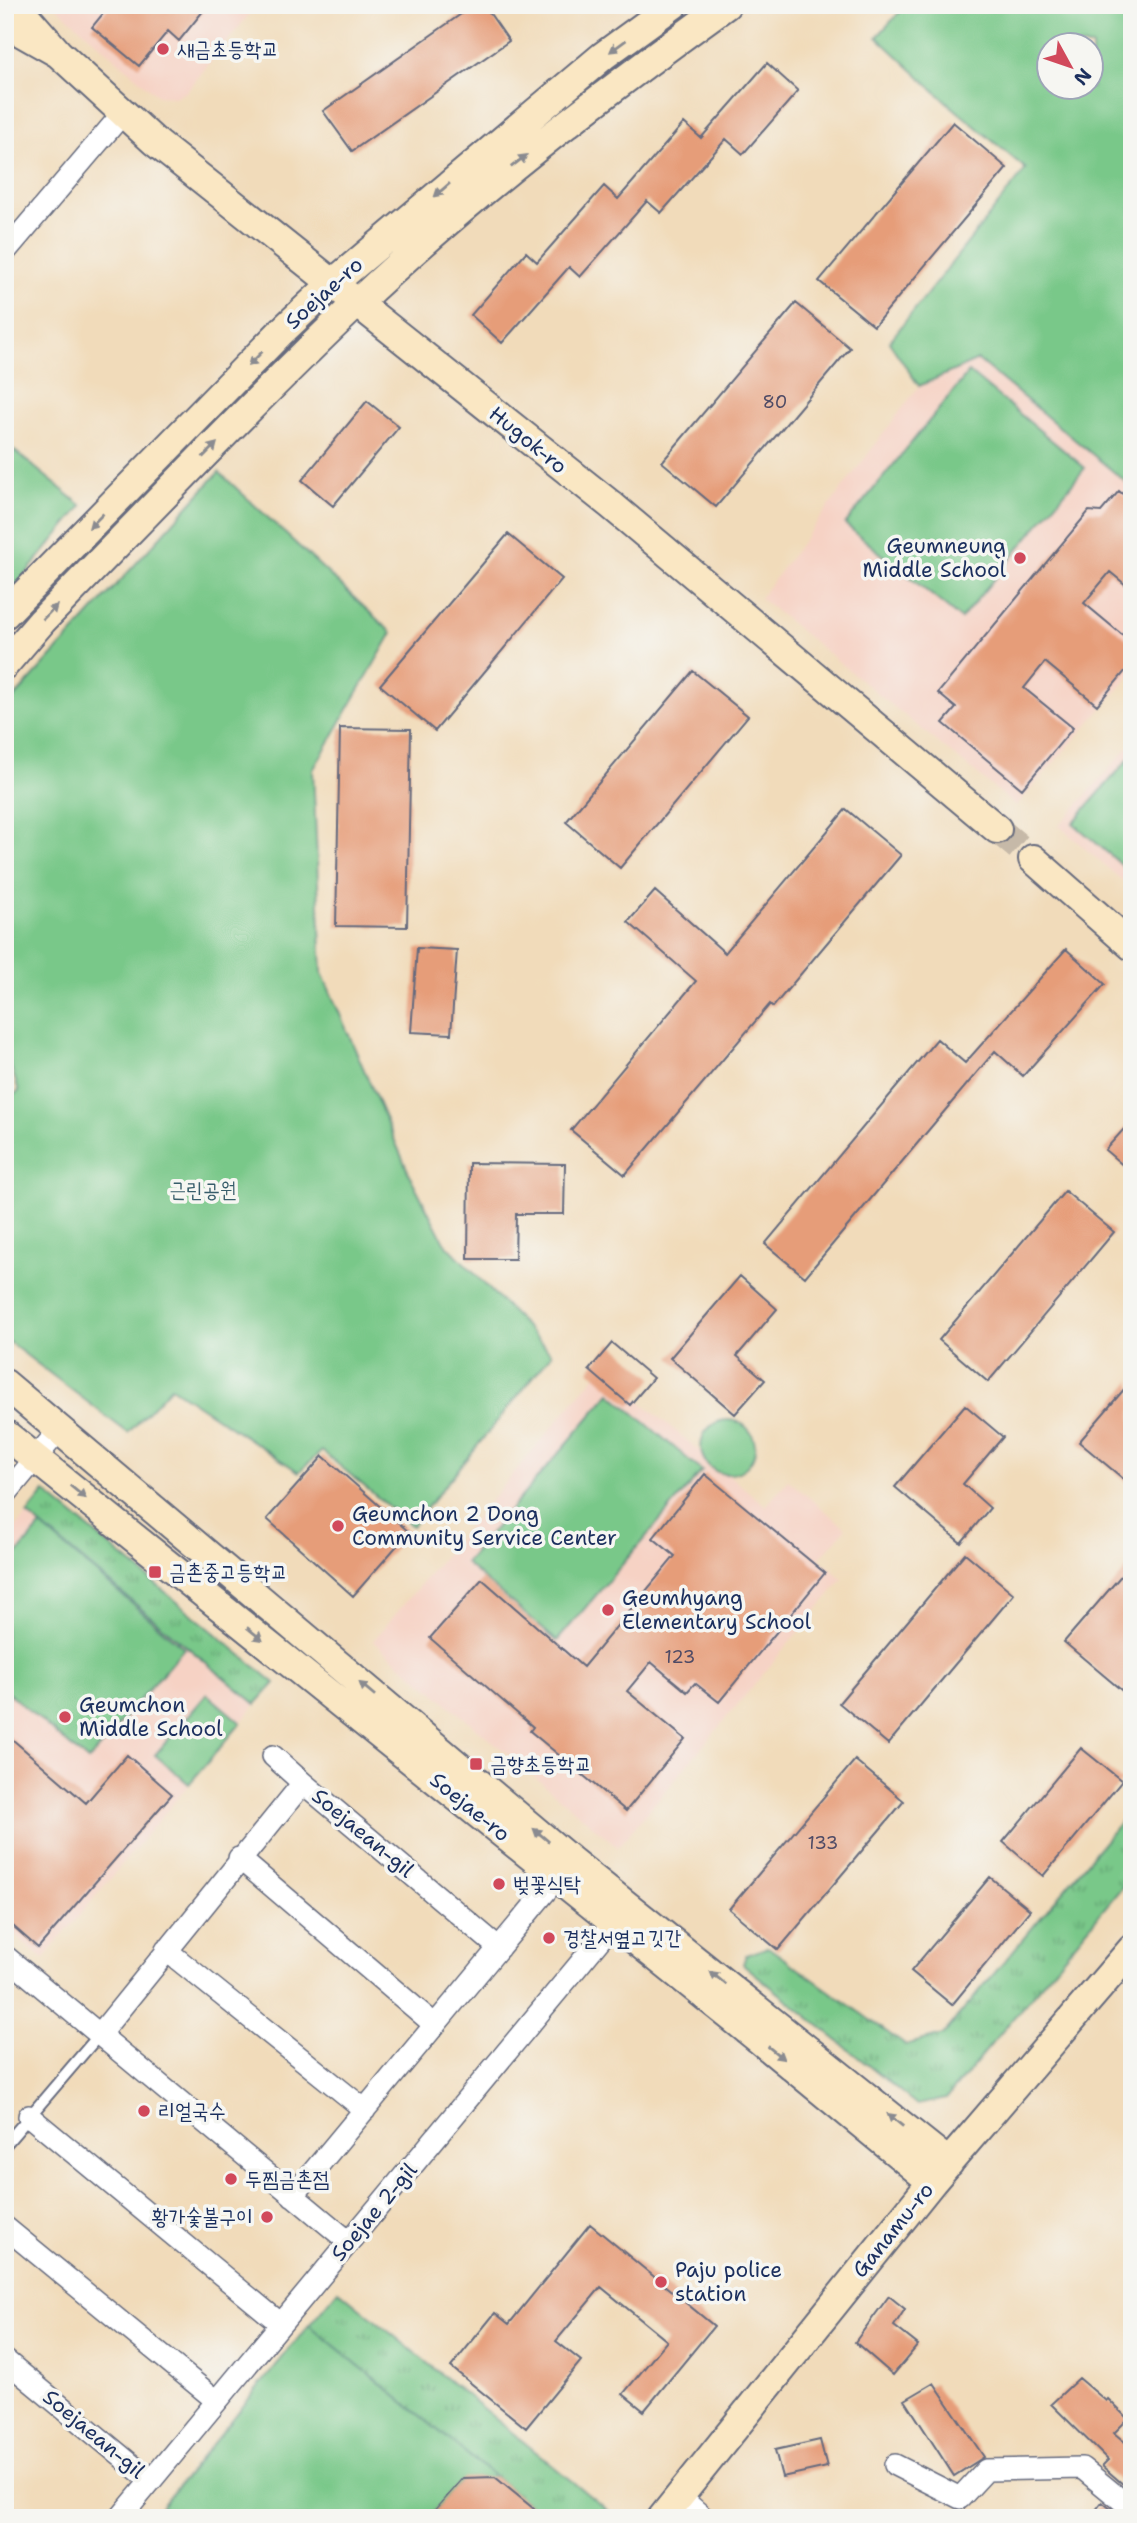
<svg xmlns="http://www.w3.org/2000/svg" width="1137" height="2523" viewBox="0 0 1137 2523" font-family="'Shantell Sans','Poor Story',sans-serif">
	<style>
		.built { fill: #f6d2c4 }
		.grass { fill: url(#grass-tufts); stroke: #4a7c74; stroke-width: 2 }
		.park { fill: #79c889; stroke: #4a7c74; stroke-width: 2; fill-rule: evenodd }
		.building { fill: #e69d79 }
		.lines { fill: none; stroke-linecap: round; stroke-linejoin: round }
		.secondary-tunnel { stroke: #c6b9a8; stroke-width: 28; stroke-dasharray: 28 14; stroke-linecap: butt }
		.lane-casing { stroke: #666b7e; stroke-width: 14 }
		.street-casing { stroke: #666b7e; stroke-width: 24 }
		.secondary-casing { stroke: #666b7e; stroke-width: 32 }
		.lane { stroke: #fff; stroke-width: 10 }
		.street { stroke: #fff; stroke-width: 21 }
		.secondary { stroke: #fae7c3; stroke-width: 28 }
		.oneway { fill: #8a8b90 }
		.poi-dot { fill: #d1495b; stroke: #f6f6f2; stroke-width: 2.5 }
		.labels { text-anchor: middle; stroke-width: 7; stroke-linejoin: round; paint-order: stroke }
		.number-label { font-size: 18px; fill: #4e4a65 }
		.poi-label { font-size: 21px; fill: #1b2f5e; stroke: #f6f6f2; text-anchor: start }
		.street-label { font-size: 21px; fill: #1b2f5e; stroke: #f6f6f2 }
		.park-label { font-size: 21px; fill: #375d6b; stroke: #f6f6f2 }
	</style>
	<defs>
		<pattern id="grass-tufts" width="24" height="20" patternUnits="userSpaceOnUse" patternTransform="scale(1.75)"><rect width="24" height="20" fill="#79c889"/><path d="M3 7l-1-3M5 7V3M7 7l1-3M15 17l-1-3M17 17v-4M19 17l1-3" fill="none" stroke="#62a373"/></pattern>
	</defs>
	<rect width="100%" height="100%" fill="#f6f6f2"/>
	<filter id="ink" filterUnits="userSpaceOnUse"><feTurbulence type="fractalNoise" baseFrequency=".0143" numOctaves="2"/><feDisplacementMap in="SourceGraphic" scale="14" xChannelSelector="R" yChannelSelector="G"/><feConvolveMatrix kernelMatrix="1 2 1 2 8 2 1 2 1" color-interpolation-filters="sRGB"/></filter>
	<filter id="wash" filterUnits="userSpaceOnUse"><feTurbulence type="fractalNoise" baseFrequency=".00686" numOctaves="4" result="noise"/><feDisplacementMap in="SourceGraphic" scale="28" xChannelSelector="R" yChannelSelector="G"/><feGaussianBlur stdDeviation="1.57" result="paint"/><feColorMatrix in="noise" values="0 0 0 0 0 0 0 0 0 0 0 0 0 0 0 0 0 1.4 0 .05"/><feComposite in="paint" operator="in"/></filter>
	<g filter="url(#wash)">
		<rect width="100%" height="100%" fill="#f1dbba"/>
		<path class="built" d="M 54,5 L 257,5 L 186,92 L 175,97 L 158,96 Z
			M 978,360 L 1132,487 L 1132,674 L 1016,806 L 760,598 L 919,386 Z
			M 1132,743 L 1132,889 L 1059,826 Z
			M 601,1369 L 766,1506 L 788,1480 L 846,1528 L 819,1559 L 843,1579 L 618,1847 L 373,1641 Z
			M 27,1514 L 256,1704 L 43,1959 L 5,1928 L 5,1540 Z"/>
		<path class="grass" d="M 45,1492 L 275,1683 L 256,1704 L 27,1514 Z
			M 1132,1808 L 1132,1875 L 946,2099 L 917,2105 L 743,1964 L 746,1955 L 768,1947 L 905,2045 L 943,2035 Z
			M 338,2290 L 613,2515 L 610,2518 L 545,2518 L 309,2325 Z"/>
		<path class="park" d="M 906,5 L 1132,5 L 1132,487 L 978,360 L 919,386 L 889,342 L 1026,169 L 950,105 L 877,37 ZM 1050,46 L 1092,46 L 1092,88 L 1050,88 Z
			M 969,372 L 1085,468 L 961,619 L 845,524 Z
			M 5,443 L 82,506 L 5,599 Z
			M 219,472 L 392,633 L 313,770 L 322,973 L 411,1178 L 444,1242 L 552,1354 L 412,1526 L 322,1451 L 299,1472 L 171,1387 L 128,1433 L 5,1339 L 5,1099 L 19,1091 L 5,1049 L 5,708 Z
			M 1132,755 L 1132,874 L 1073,823 Z
			M 610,1393 L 702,1471 L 557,1641 L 465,1563 Z
			M701 1447a27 27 0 1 1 54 0a27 27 0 1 1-54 0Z
			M 41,1526 L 184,1648 L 88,1761 L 5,1690 L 5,1568 Z
			M 207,1694 L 241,1723 L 189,1784 L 155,1755 Z
			M 309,2325 L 495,2477 L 463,2479 L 428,2518 L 152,2518 Z"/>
		<g id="blocks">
			<path class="building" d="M 110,5 L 208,5 L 179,41 L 168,31 L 139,66 L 92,27 Z
				M 474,5 L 484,5 L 509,41 L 352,151 L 323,111 Z
				M 767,63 L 798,91 L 743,154 L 726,139 L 661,213 L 647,201 L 580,277 L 569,267 L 502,343 L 471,315 L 526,252 L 537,262 L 604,186 L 618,199 L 684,123 L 701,138 Z
				M 953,122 L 1007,168 L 874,326 L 819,281 Z
				M 796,303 L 850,348 L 716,507 L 662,462 Z
				M 367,401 L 399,427 L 333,506 L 302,480 Z
				M 1119,491 L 1132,502 L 1132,590 L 1110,572 L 1084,603 L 1132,643 L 1132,663 L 1097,705 L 1045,662 L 1024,688 L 1073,728 L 1022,789 L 943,723 L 956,708 L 938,693 L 1089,511 L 1101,512 Z
				M 508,534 L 562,579 L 435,731 L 380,685 Z
				M 693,671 L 748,716 L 620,868 L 566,822 Z
				M 340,728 L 411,729 L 407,927 L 336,926 Z
				M 846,809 L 901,855 L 773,1007 L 770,1004 L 625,1175 L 571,1130 L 696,981 L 628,922 L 655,891 L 725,953 Z
				M 417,948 L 457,950 L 451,1034 L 411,1032 Z
				M 1066,949 L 1105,984 L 1023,1076 L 995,1051 L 805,1277 L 765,1244 L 937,1039 L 965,1063 Z
				M 1132,1120 L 1132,1173 L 1105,1150 Z
				M 469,1163 L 565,1164 L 564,1214 L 516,1214 L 515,1259 L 468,1259 Z
				M 1065,1191 L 1114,1232 L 988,1382 L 939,1340 Z
				M 740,1276 L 777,1309 L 737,1356 L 765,1380 L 735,1414 L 670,1358 Z
				M 612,1343 L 653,1378 L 630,1405 L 589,1370 Z
				M 1132,1380 L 1132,1486 L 1079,1442 Z
				M 965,1405 L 1003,1437 L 963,1484 L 990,1508 L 961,1543 L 895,1487 Z
				M 323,1456 L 409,1532 L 353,1596 L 267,1519 Z
				M 705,1474 L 825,1573 L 719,1702 L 695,1683 L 687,1692 L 651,1662 L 627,1691 L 685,1739 L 626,1811 L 530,1731 L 533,1727 L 430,1638 L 482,1579 L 583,1667 L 675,1556 L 653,1538 Z
				M 965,1553 L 1014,1594 L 888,1744 L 839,1703 Z
				M 1132,1563 L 1132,1699 L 1064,1642 Z
				M 5,1733 L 86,1803 L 127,1755 L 172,1794 L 38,1948 L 5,1919 Z
				M 1081,1748 L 1122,1781 L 1043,1876 L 1003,1842 Z
				M 855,1760 L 904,1801 L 778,1950 L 729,1909 Z
				M 990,1877 L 1030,1910 L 952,2005 L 911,1971 Z
				M 590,2224 L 714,2326 L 644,2411 L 623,2394 L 667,2341 L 601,2287 L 556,2341 L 581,2361 L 526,2428 L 451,2367 L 495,2313 L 509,2324 Z
				M 889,2296 L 905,2309 L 894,2326 L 918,2345 L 893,2375 L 855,2342 Z
				M 1079,2378 L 1106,2401 L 1108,2399 L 1128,2419 L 1114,2433 L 1132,2448 L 1132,2492 L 1102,2466 L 1108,2460 L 1051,2404 Z
				M 934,2383 L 984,2457 L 954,2476 L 905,2400 Z
				M 820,2440 L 827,2467 L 782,2477 L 775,2450 Z
				M 495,2477 L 545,2518 L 428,2518 L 463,2478 Z
				M 1102,2502 L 1122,2518 L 1090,2518 Z"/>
		</g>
	</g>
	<g filter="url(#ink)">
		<use href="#blocks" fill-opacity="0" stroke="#666b7e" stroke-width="2"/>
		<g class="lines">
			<path class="secondary-tunnel" d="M 997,829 L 1033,859"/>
			<defs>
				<path id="lane" d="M 5,2145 L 99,2035"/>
				<path id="street" d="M 5,252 L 123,113
					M 5,1495 L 59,1430
					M 273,1756 L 303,1783
					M 239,1858 L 435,2025
					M 166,1950 L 365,2110
					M 5,1956 L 349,2242
					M 99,2035 L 303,1783 L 499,1948
					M 29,2116 L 281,2324
					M 293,2196 L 565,1868
					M 5,2227 L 217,2401
					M 5,2360 L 151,2481
					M 895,2465 L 960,2498 L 986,2470 L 1082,2468 L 1132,2509
					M 680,2497 L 704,2518
					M 120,2518 L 622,1913"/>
				<path id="secondary" d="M 5,23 L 58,53 L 16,5
					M 58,53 L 154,141 L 611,505 L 997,829
					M 5,614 L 281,332 L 332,284 L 603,56 L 673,5
					M 5,664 L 42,621 C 146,515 248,407 355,305 C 471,195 597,98 726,5
					M 1033,859 L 1132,946
					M 5,1384 L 571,1861 L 949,2163
					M 5,1434 L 755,2036 L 932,2182
					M 662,2518 L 932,2182 L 1132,1949"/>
			</defs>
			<use href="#lane" class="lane-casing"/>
			<use href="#street" class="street-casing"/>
			<use href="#secondary" class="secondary-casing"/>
			<use href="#lane" class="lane"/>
			<use href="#street" class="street"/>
			<use href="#secondary" class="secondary"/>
		</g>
		<defs><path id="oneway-solid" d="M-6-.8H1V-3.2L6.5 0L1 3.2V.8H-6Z" transform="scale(1.75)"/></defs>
		<g class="oneway">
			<use href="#oneway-solid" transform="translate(618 46) rotate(144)"/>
			<use href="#oneway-solid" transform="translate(519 161) rotate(-38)"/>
			<use href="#oneway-solid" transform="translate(442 190) rotate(139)"/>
			<use href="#oneway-solid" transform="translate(255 359) rotate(135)"/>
			<use href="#oneway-solid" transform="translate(210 450) rotate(-45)"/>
			<use href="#oneway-solid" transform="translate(96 521) rotate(135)"/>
			<use href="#oneway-solid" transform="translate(50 612) rotate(-45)"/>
			<use href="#oneway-solid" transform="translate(78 1492) rotate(39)"/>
			<use href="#oneway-solid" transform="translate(255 1634) rotate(39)"/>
			<use href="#oneway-solid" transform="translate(367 1689) rotate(-140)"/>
			<use href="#oneway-solid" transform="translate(541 1835) rotate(-140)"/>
			<use href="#oneway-solid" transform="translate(718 1978) rotate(-141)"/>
			<use href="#oneway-solid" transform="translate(776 2053) rotate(39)"/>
			<use href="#oneway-solid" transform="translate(895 2120) rotate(-141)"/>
		</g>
	</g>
	<g class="poi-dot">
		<circle cx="163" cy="49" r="7"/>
		<circle cx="1020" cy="558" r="7"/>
		<circle cx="338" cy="1526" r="7"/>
		<rect x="148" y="1565" width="14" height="14" rx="3.5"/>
		<circle cx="608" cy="1610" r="7"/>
		<circle cx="65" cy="1717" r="7"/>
		<rect x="469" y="1757" width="14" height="14" rx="3.5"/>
		<circle cx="499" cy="1884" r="7"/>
		<circle cx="549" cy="1938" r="7"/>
		<circle cx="144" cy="2111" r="7"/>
		<circle cx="231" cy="2179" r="7"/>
		<circle cx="267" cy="2217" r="7"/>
		<circle cx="661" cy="2282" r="7"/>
	</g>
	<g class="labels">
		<g class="number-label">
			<text x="775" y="408">80</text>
			<text x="680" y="1663">123</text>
			<text x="823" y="1849">133</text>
		</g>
		<g class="poi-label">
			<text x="177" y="56">새금초등학교</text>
			<text x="1006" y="553" text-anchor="end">Geumneung<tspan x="1006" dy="24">Middle School</tspan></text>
			<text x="352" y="1521">Geumchon 2 Dong<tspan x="352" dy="24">Community Service Center</tspan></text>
			<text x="169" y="1579">금촌중고등학교</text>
			<text x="622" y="1605">Geumhyang<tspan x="622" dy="24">Elementary School</tspan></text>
			<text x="79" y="1712">Geumchon<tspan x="79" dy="24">Middle School</tspan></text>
			<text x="490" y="1771">금향초등학교</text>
			<text x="513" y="1891">벚꽃식탁</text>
			<text x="563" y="1945">경찰서옆고깃간</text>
			<text x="158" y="2118">리얼국수</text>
			<text x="245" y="2186">두찜금촌점</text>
			<text x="253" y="2224" text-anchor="end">황가숯불구이</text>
			<text x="675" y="2277">Paju police<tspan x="675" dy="24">station</tspan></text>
		</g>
		<g class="street-label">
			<text transform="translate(324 293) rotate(-42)" y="7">Soejae-ro</text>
			<text transform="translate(528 440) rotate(39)" y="7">Hugok-ro</text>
			<text transform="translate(470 1807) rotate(39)" y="7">Soejae-ro</text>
			<text transform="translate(363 1833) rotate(40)" y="7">Soejaean-gil</text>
			<text transform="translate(374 2212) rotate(-50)" y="7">Soejae 2-gil</text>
			<text transform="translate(893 2230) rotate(-51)" y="7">Ganamu-ro</text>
			<text transform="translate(94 2434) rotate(40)" y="7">Soejaean-gil</text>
		</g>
		<g class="park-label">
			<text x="203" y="1197">근린공원</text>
		</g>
	</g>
	<rect width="1137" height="2523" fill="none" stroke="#f6f6f2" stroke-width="28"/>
	<g transform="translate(1070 66) rotate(130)"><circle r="33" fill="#f6f6f2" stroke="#9ea6b7" stroke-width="2"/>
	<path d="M0-5L12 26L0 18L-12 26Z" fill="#d1495b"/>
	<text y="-10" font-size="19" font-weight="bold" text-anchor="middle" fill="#1b2f5e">N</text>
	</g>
</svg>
